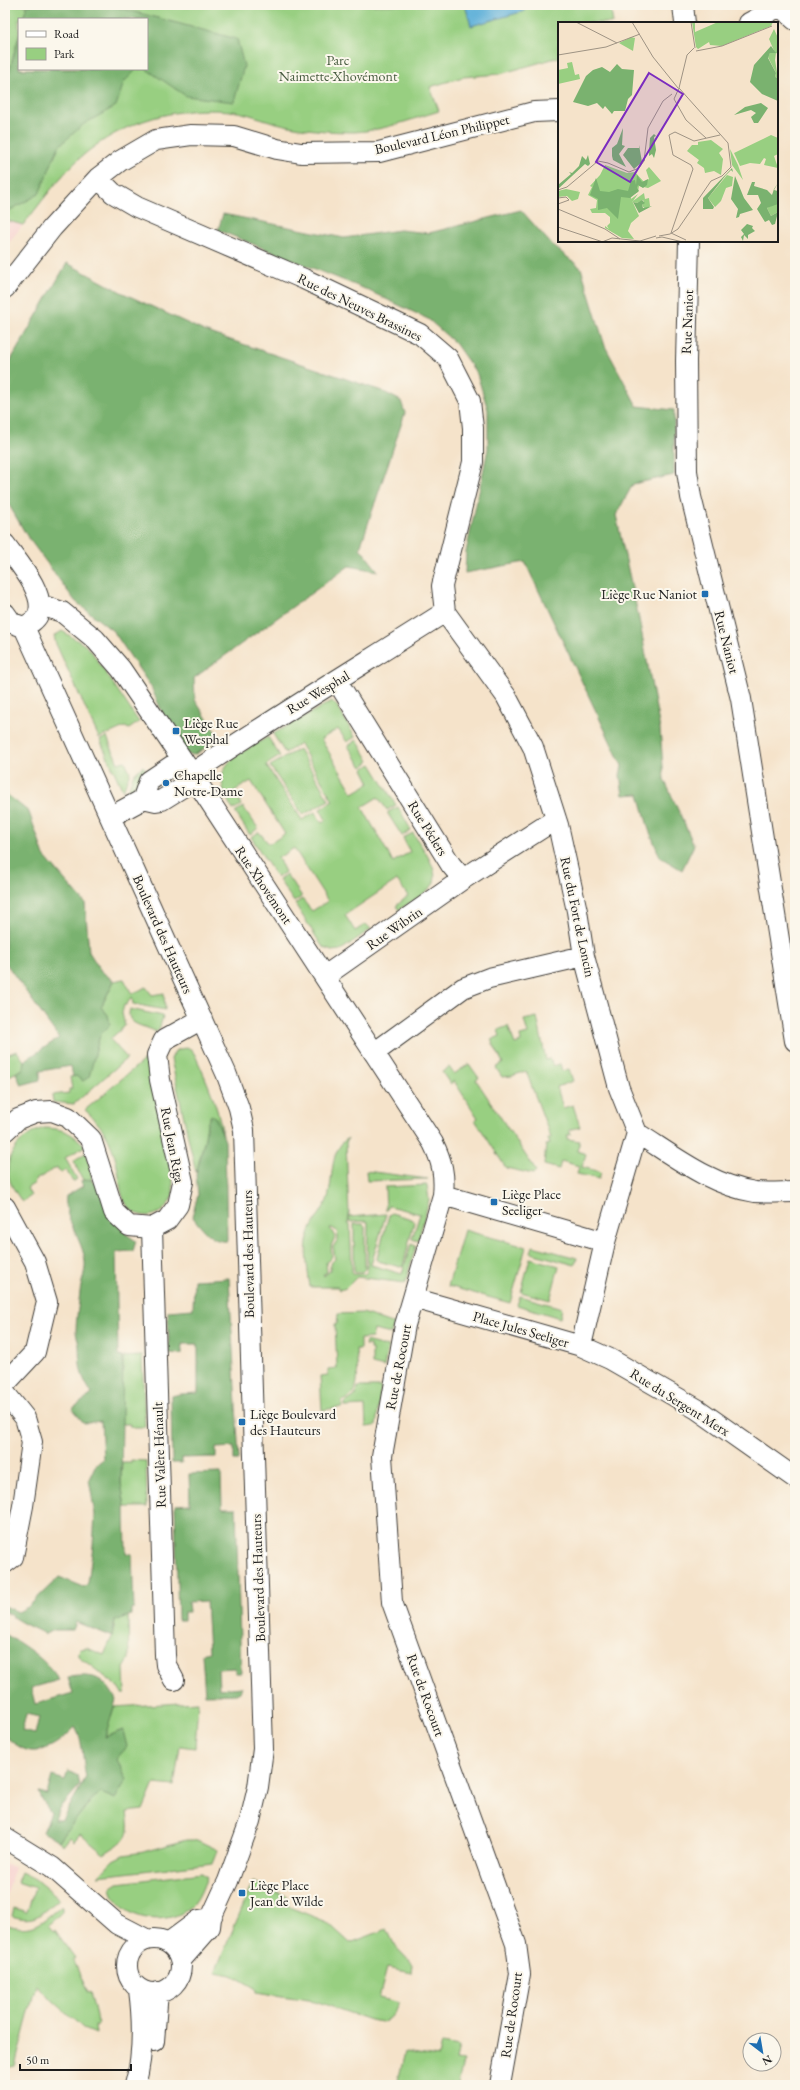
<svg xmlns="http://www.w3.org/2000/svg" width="800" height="2090" viewBox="0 0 800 2090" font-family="'EB Garamond',serif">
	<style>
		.built { fill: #f7d0cd }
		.green { fill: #98cf81; stroke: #5a764e; fill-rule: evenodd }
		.forest { fill: #7ab26f; stroke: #4b6746; fill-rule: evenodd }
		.water { fill: #5eb0d9; stroke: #3d667a }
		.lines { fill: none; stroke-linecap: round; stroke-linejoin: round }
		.minor-casing { stroke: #3d3a36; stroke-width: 22 }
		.minor { stroke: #fff; stroke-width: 20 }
		.poi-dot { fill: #1f6fb2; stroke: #fbf7ec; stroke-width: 1.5 }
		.labels { text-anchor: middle; stroke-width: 4; stroke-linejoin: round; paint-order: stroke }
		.park-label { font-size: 14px; fill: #475b3f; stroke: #fbf7ec }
		.street-label { font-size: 14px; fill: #1c1c1c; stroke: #fbf7ec }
		.poi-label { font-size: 14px; fill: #1c1c1c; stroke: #fbf7ec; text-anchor: start }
		.inset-road { fill: none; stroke: #9e9384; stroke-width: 1 }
		.view { fill: #7b2cbf; fill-opacity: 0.15; stroke: #7b2cbf; stroke-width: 2 }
		.inset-edge { fill: none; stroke: #1c1c1c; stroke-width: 2 }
	</style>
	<rect width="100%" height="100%" fill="#fbf7ec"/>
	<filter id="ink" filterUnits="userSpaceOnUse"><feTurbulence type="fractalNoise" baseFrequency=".025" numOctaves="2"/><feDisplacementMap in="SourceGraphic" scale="8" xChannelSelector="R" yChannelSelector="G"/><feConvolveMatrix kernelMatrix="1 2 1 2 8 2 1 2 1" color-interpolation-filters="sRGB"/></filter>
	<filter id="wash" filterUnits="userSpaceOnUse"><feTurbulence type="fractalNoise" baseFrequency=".012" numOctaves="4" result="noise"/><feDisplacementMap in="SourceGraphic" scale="16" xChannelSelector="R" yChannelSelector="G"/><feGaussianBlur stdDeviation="0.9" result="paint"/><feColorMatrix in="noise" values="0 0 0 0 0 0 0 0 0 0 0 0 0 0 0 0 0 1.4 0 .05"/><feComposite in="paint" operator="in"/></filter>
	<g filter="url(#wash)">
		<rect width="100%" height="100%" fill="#f5e3ca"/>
		<path class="built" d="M 5,220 L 23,225 L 5,247 Z
			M 5,1863 L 15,1868 L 5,1899 Z"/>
		<path class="green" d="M 5,5 L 610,5 L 613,23 L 559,23 L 559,57 L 500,74 L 463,77 L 430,87 L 439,111 C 412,119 383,131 354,132 C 331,132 307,130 285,125 C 269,122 254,115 238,112 C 181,104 123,120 80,158 C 58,178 41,203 23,225 L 5,220 ZM 19,19 L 147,19 L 147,69 L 19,69 Z
			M 62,631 L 85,645 L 91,651 L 139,722 L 129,729 L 125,727 L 122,728 L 99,738 L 56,644 L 54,636 Z
			M 332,701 L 337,706 L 355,737 L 347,742 L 338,729 L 321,739 L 353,793 L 370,783 L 363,769 L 371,764 L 396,805 L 387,810 L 378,797 L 362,807 L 393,862 L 410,852 L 403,838 L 413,833 C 420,845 444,874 431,887 C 423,896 409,903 399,910 L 396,906 L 408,896 L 397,880 L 345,915 L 355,931 L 366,924 L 371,929 L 341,950 L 331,951 L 322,946 L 295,904 L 302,899 L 312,911 L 328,901 L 294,848 L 278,858 L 285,872 L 277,878 L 251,837 L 259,832 L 269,844 L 285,834 L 251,781 L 234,791 L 241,805 L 233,810 C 206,765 233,758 268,737 L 280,756 L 266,765 L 302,820 L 315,812 L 322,823 L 326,820 L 320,809 L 333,801 L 300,744 L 285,753 L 273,734 Z
			M 107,737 L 118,763 L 125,761 L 130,772 L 123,791 L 100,740 Z
			M 357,740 L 369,761 L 362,767 L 348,746 Z
			M 299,749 L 329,800 L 303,815 L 270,766 Z
			M 143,766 L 147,771 L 136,796 L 131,789 L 128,791 L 133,775 Z
			M 243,807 L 258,828 L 250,835 L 235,812 Z
			M 398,807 L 411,830 L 402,836 L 388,814 L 388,812 Z
			M 286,874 L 301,895 L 301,897 L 294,902 L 279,880 Z
			M 124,979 L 132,994 L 146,987 L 152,995 L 164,993 L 165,1010 L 133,1004 L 132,997 L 126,1005 L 124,1005 L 122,1013 L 125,1026 L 110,1039 L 127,1058 L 74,1104 L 53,1102 L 52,1095 L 69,1093 L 69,1089 L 72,1089 L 70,1077 L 76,1076 L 92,1064 L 100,1035 L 110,1025 L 108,1015 L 101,1007 L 114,981 Z
			M 130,1009 L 163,1016 L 160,1027 L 156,1032 C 146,1025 124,1026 130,1009 Z
			M 537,1017 L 546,1060 L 550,1059 L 553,1066 L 560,1064 L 562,1071 L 569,1069 L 573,1081 L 557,1087 L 563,1108 L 573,1105 L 580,1127 L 569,1130 L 571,1134 L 567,1135 L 567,1139 L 580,1141 L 577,1151 L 586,1154 L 582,1167 L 601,1172 L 599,1179 L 577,1174 L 579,1166 L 561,1161 L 559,1169 L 544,1165 L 546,1145 L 550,1144 L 548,1139 L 551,1138 L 526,1071 L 512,1076 L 502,1077 L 496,1068 L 503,1063 L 491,1040 L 500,1036 L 498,1030 L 508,1026 L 515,1044 L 521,1042 L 520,1036 L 528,1034 L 524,1020 Z
			M 187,1047 L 192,1050 L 195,1055 C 207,1081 218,1106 223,1135 L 216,1118 L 207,1123 L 205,1138 L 196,1173 L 171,1059 L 175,1051 Z
			M 17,1051 L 24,1061 L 23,1069 L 5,1078 L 5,1055 Z
			M 144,1060 L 152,1076 L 173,1181 C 173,1187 174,1195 171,1199 C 163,1218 139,1222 127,1205 C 121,1197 120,1185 119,1176 C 114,1147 107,1130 85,1110 Z
			M 469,1064 L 479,1078 L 476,1080 L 536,1171 L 533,1174 L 506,1168 L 475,1120 L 478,1118 L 454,1081 L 450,1084 L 442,1072 L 449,1067 L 454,1074 Z
			M 44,1128 C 62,1128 73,1133 85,1146 L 65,1158 L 77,1179 L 73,1182 L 66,1170 L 60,1173 L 57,1167 L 34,1181 L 35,1183 L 27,1188 L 31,1196 L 22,1202 C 18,1196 14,1190 11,1184 C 0,1158 21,1135 44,1128 Z
			M 348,1138 L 346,1143 L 349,1214 L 348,1224 L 350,1224 L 352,1271 L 354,1274 L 365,1274 L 367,1272 L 368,1224 L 367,1221 L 349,1222 L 349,1217 L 386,1214 L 371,1265 L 402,1274 L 411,1244 L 416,1246 L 405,1283 L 357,1277 L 346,1288 L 340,1290 L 338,1287 L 310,1287 C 308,1271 305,1256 307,1241 C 310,1226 319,1216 326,1203 C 335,1182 327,1152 348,1138 ZM 332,1228 L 337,1231 L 338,1239 L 333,1247 L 335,1259 L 330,1264 L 330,1271 L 324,1276 L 323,1275 L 327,1272 L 326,1262 C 335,1257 331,1254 331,1247 C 331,1245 334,1240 335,1237 L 330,1228 Z
			M 87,1152 L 92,1180 L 83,1180 L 73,1161 Z
			M 366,1171 L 428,1179 L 367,1181 Z
			M 427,1185 L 429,1200 L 418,1241 L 412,1239 L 420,1214 L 389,1206 L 386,1211 L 385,1187 Z
			M 391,1213 L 412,1219 L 414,1222 L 403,1266 L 400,1267 L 378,1261 L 377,1258 L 389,1215 Z
			M 354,1224 L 363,1224 L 365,1227 L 365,1269 L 362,1272 L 355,1272 L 354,1269 Z
			M 464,1230 L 526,1247 L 510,1303 L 448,1286 Z
			M 533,1246 L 577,1258 L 575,1265 L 531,1253 Z
			M 530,1258 L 559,1266 L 550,1300 L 521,1292 Z
			M 520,1296 L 562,1308 L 560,1318 L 517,1305 Z
			M 363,1313 L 394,1324 L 391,1334 L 374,1330 L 372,1338 L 360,1339 L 360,1349 L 356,1349 C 357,1366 363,1396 342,1401 L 342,1407 L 322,1410 L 320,1376 L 328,1375 L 328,1369 L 337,1368 L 335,1324 L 337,1324 L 338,1314 Z
			M 366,1341 L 388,1347 L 384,1367 L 372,1364 L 372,1349 L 370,1349 L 370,1345 L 365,1345 Z
			M 142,1356 L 145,1427 L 130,1427 L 130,1424 L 121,1424 L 123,1357 Z
			M 358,1387 L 381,1387 L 376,1426 L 366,1427 L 365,1406 L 345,1407 L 345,1403 L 355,1396 Z
			M 131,1460 L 146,1461 L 147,1507 L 125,1507 L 121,1483 L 122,1463 L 131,1463 Z
			M 128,1615 L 129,1659 L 124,1667 L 125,1694 L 122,1694 L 116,1685 L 78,1656 L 78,1652 L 81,1649 L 87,1648 L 104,1655 L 112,1637 L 115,1621 Z
			M 198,1702 L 195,1748 L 180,1746 L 174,1786 L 154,1784 L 143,1810 L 127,1812 C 131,1840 126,1839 104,1854 L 80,1834 L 74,1841 L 70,1837 L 63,1846 L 59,1841 L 88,1804 L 101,1793 L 127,1779 L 116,1759 L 123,1730 L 105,1737 L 114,1707 Z
			M 186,1840 L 197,1840 L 218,1850 L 213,1863 L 98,1876 L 113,1860 L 123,1855 L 144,1852 Z
			M 21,1872 L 35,1879 L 59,1899 C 42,1913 36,1924 12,1916 L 14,1908 L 27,1912 L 35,1888 L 17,1882 Z
			M 202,1873 L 207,1877 C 203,1887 199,1899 191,1907 C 168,1927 121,1922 111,1889 L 112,1887 L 118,1883 Z
			M 253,1882 L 287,1896 L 289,1907 L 327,1922 L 350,1943 L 387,1929 L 395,1946 L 413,1965 L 412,1973 L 387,1968 L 379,1998 L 400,2003 L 393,2016 L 382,2022 L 370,2020 L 315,2001 L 256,1992 L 255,1988 L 232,1975 L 215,1972 Z
			M 62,1905 L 62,1912 L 48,1925 L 53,1931 L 55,1930 L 75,1958 L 73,1959 L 88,1993 L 90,1992 L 98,2025 L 95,2026 L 96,2034 L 84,2029 L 36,1985 L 15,2066 L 5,2068 L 5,1924 C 33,1934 41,1922 62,1905 Z
			M 441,2044 L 459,2047 L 456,2060 L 463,2061 L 458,2085 L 397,2085 L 405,2052 L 438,2057 Z"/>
		<path class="forest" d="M 27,5 L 109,5 L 237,39 L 244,66 L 234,102 L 186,96 L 146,69 L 147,19 L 23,19 Z
			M 19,35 L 19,69 L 137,69 L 124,82 L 116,106 L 84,124 L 59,146 L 39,194 L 5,213 L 5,87 Z
			M 521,210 L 552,245 L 581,268 L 605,346 L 637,406 L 674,410 L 674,475 L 633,484 L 616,515 L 639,619 L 660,729 L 664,779 L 694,845 L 682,870 L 660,857 L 649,830 L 639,794 L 623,795 L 620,775 L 622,766 L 525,562 L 465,573 L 466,552 L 488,449 L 488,410 L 477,374 L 455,343 L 428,319 L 365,289 L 218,230 L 223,214 L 344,238 L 400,230 L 429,233 Z
			M 67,263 L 121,292 L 204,331 L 382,391 L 401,401 L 405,413 L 360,548 L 378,571 L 349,566 L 194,678 L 195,700 L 220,739 L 194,755 L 187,754 L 167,723 L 151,687 L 114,632 L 75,601 L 27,536 L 5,498 L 5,370 Z
			M 5,793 L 29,812 L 44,856 L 85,903 L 89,952 L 101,971 L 114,981 L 101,1007 L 108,1015 L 110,1025 L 100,1035 L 89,1077 L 83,1081 L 76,1076 L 73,1077 L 71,1066 L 40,1071 L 40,1080 L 21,1085 L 16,1073 L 23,1069 L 24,1061 L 59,1038 L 5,962 Z
			M 211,1115 L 216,1118 L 225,1141 L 227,1241 C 211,1243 201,1227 192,1216 L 198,1195 L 196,1175 L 205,1138 L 207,1123 Z
			M 89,1179 L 98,1184 L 126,1234 L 136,1241 L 133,1251 L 116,1252 L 118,1356 L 123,1357 L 121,1483 L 125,1507 L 126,1553 L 132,1554 L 134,1609 L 131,1609 L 131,1615 L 115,1621 L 112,1637 L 76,1622 L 73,1630 L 55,1630 L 45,1634 C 32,1627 17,1622 5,1611 L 5,1606 L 18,1612 L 28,1607 L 59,1577 L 84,1587 L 88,1583 L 93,1546 L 95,1515 L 89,1479 L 95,1466 L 103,1459 L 101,1421 L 84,1423 L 72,1409 L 92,1394 C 79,1372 80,1370 79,1346 C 79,1341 76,1336 76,1331 C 76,1318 79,1304 80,1292 C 81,1282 86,1271 85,1262 C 83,1239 63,1219 66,1196 L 83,1186 L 81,1181 Z
			M 229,1278 L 239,1460 L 234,1460 L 234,1447 L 216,1448 L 216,1457 L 182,1458 L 182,1463 L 172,1463 L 171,1396 L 181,1394 L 198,1393 L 198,1344 L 182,1344 L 182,1354 L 169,1353 L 168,1311 L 193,1309 L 194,1280 Z
			M 221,1473 L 222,1508 L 236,1508 L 241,1673 L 235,1673 L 235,1668 L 218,1669 L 219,1689 L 242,1687 L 240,1692 L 236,1694 L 205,1695 L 202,1654 L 209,1652 L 206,1601 L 188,1602 L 189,1612 L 184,1612 L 184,1620 L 178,1620 L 175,1505 L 190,1504 L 189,1474 Z
			M 5,1634 C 25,1646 47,1660 59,1680 L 31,1688 L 35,1704 L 73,1693 L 68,1677 C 93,1674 104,1676 116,1700 L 105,1737 L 123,1730 L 127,1747 L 116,1759 L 127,1779 L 115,1799 L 101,1793 L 88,1804 L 59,1841 L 43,1832 L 51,1813 L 42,1800 L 39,1792 L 47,1794 L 52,1776 L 65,1780 L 68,1771 L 78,1776 L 80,1785 L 62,1806 L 54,1820 L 62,1820 L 86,1777 C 82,1760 84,1742 75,1727 C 65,1738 48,1752 32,1751 C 23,1751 12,1742 5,1736 ZM 26,1714 L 39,1717 L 35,1734 L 22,1731 Z"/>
		<path class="water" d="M 465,5 L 523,5 L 525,11 L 471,26 Z"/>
	</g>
	<g filter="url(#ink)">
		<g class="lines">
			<defs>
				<path id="minor" d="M 683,5 L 685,23
					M 780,6 L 795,20
					M 749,23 L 780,6
					M 98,178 L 113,193 L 137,207 L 304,279 L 420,334 L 448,358 L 470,401 L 473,428 L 473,462 L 442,586 L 445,612 L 506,696 L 533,747 L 558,825 L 577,911 L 584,956 L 619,1088 L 637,1133 L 605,1242 L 581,1346
					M 689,241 L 686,361 L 687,471 L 691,497 L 741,699 L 795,1041
					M 5,288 L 52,228 L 98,178 L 120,161 L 156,140 L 191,135 L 234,136 L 277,149 L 301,153 L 379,152 L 534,112 L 559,111
					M 5,544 C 17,561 47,594 38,615 C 36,620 29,624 24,627
					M 41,605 L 62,612 L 95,639 L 121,669 L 182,759 L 433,1143 C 442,1161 445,1175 443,1195 L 413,1298 L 581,1346 L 610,1359 L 697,1409 L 795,1478
					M 5,613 L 12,623 L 24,627
					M 24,627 L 226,1073 L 239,1108 L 244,1130 L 263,1749 L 258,1787 L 250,1821 L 228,1881 L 211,1918 L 210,1927 L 181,1960
					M 337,681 L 451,865 L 463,879
					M 182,759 L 149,781 L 143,798 L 156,801 L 162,800 L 194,780
					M 191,774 C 274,718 360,666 445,612
					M 110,817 L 138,802
					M 325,976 L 463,879 L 556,819
					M 374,1053 L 463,988 L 489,978 L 584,956
					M 5,1131 L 18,1119 L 36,1112 L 52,1111 L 68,1117 L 91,1139 L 114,1212 L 129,1226 L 152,1228 L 167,1220 L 178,1205 L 183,1182 L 160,1080 L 157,1055 L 164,1040 L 202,1019
					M 637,1133 C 674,1156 710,1185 755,1192 C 768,1193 782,1192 795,1192
					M 443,1195 L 605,1242
					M 5,1207 L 35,1262 L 47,1302 L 35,1352 L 5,1384
					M 152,1228 L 165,1655 L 166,1665 L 174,1680
					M 413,1298 L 405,1325 L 382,1456 L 392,1602 L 516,1944 L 520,1974 L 500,2085
					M 5,1393 L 25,1418 L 32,1442 L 23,1506 L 13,1557 L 5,1563
					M 5,1838 L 52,1867 L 117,1924 L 146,1939
					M127 1966a27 27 0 1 1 54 0a27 27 0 1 1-54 0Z
					M 168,1943 L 199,1920 L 211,1918
					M 154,2041 L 158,1992
					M 135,2085 C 144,2054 143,2021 139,1990"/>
			</defs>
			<use href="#minor" class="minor-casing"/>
			<use href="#minor" class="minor"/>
		</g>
	</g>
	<g class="poi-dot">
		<rect x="701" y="590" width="8" height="8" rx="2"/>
		<rect x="172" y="727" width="8" height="8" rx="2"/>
		<circle cx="166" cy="783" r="4"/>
		<rect x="490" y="1198" width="8" height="8" rx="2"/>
		<rect x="238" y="1418" width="8" height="8" rx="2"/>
		<rect x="238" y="1889" width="8" height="8" rx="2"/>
	</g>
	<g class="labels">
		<g class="park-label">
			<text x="338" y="65">Parc<tspan x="338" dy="16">Naimette-Xhovémont</tspan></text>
		</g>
		<g class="street-label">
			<text transform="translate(442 134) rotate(-13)" y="5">Boulevard Léon Philippet</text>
			<text transform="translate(360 307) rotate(26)" y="5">Rue des Neuves Brassines</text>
			<text transform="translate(687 322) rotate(-88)" y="5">Rue Naniot</text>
			<text transform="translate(727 642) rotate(76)" y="5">Rue Naniot</text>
			<text transform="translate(318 692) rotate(-31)" y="5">Rue Wesphal</text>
			<text transform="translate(428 828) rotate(58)" y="5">Rue Péclers</text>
			<text transform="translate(264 885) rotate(56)" y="5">Rue Xhovémont</text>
			<text transform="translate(578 917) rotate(78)" y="5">Rue du Fort de Loncin</text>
			<text transform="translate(394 928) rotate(-35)" y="5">Rue Wibrin</text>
			<text transform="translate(163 934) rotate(66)" y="5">Boulevard des Hauteurs</text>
			<text transform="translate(173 1145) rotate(79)" y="5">Rue Jean Riga</text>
			<text transform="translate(248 1254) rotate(-91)" y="5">Boulevard des Hauteurs</text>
			<text transform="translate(521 1329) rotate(16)" y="5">Place Jules Seeliger</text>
			<text transform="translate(398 1367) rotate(-79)" y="5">Rue de Rocourt</text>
			<text transform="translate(680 1402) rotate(32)" y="5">Rue du Sergent Merx</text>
			<text transform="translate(159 1455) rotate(-92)" y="5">Rue Valère Hénault</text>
			<text transform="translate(258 1578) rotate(-92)" y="5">Boulevard des Hauteurs</text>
			<text transform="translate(426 1695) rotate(70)" y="5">Rue de Rocourt</text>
			<text transform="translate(511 2015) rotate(-82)" y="5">Rue de Rocourt</text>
		</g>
		<g class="poi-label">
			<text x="697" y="599" text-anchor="end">Liège Rue Naniot</text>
			<text x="184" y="728">Liège Rue<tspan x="184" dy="16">Wesphal</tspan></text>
			<text x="174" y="780">Chapelle<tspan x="174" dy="16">Notre-Dame</tspan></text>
			<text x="502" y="1199">Liège Place<tspan x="502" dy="16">Seeliger</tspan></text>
			<text x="250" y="1419">Liège Boulevard<tspan x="250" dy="16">des Hauteurs</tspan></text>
			<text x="250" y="1890">Liège Place<tspan x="250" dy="16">Jean de Wilde</tspan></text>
		</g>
	</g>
	<g transform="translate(558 22)">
		<rect width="220" height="220" fill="#f5e3ca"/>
		<path d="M 134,0 L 137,0 L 137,10 L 160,0 L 215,0 L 213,4 L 164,24 L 152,23 L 151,20 L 140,27 L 138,25 ZM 216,7 L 220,16 L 220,32 L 218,31 L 217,38 L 220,56 L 217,55 L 218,51 L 210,35 L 212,31 L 217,31 L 211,17 ZM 73,15 L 77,16 L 75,29 L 61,21 ZM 14,40 L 17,53 L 21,52 L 22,57 L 0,62 L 0,48 L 10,46 L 9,41 ZM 213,113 L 220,116 L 220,132 L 216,134 L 220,146 L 206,143 L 208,137 L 206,136 L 202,142 L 192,141 L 182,144 L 176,131 ZM 153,118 L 165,127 L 161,131 L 165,137 L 163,153 L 156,149 L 147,151 L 146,146 L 139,141 L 141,138 L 129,129 L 134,123 L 140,123 L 140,120 ZM 172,127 L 180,143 L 185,158 L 174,143 ZM 47,143 L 69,151 L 77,150 L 86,160 L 91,157 L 88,148 L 91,145 L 103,159 L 90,166 L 81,164 L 80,170 L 72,174 L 81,194 L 73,201 L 70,209 L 76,217 L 64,216 L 47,206 L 47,204 L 51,207 L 49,204 L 52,201 L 52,195 L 47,191 L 34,191 L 32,187 L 38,186 L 39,178 L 30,173 L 34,165 L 32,164 L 42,153 ZM 169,153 L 175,155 L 174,164 L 168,166 L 163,179 L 157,185 L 150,176 ZM 8,167 L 22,170 L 20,177 L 14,179 L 9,174 L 0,175 L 0,169 ZM 86,171 L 87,177 L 91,176 L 92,184 L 88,187 L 84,184 L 86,180 L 85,178 L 79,181 L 75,180 L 73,177 L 80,172 L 75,179 ZM 220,180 L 220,190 L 213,194 L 209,186 Z" fill="#98cf81"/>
		<path d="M 213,24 L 218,31 L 212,31 L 210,36 L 218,51 L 217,55 L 220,56 L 220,79 L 204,72 L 192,60 L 196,43 ZM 59,42 L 64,47 L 76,48 L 74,73 L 70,77 L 67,89 L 56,89 L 54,92 L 47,84 L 45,87 L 39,81 L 30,84 L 15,80 L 28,54 L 35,48 L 44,45 L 52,50 ZM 203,81 L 210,86 L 200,101 L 196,101 L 193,95 L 198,91 L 193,88 L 176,93 L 187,85 ZM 65,106 L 64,123 L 67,124 L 61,132 L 68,145 L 55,138 L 54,134 L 54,126 L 59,122 ZM 96,112 L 98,114 L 96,115 L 98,128 L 96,136 L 94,132 L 91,134 L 91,130 L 92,116 ZM 81,123 L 84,140 L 76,147 L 65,133 L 70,126 L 81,126 ZM 30,133 L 32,142 L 30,144 L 27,142 L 0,167 L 0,163 L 13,152 L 11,150 L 14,151 L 21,144 L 24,134 L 28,138 ZM 174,146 L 175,150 L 173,148 L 168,153 L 150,176 L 156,185 L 155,187 L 145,187 L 145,176 ZM 79,153 L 84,160 L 90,157 L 89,163 L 85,166 L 80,163 L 79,166 L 81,169 L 72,176 L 63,175 L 60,197 L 49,186 L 40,188 L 40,177 L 32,173 L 38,156 L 42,169 L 51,170 L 60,167 L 70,169 L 73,159 L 77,158 L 78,163 ZM 177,154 L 186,176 L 195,188 L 182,192 L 181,195 L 178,196 L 180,187 L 173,177 ZM 194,160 L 197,160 L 196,164 L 209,168 L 214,173 L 216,167 L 220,161 L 216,168 L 220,169 L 220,182 L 209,186 L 213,194 L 220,190 L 217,202 L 214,203 L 211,198 L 207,200 L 199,187 L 203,181 L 200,173 L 189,173 ZM 84,178 L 87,181 L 84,183 L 85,186 L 94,184 L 81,191 L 75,180 L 79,181 ZM 189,202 L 195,204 L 194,206 L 197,209 L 190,213 L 190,217 L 186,213 L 185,219 L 183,215 L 186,212 L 183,208 Z" fill="#7ab26f"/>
		<path class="inset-road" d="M 18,0 L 59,21M 74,0 L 95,35 L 120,66M 133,0 L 137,26M 138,29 L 164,24 L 214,4M 0,33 L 48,25 L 82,12M 121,66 L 129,33 L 136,26M 116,77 L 128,98 L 148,116M 87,133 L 86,139 L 90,106 L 105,79 L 114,72M 0,168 L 9,165 L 40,139 L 50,141 L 71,150 L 81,146 L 86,139M 0,176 L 8,175 L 11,178 L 0,182M 0,187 L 47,207 L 62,217M 0,205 L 45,220M 113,211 L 135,147 L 133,143 L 115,133 L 111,113 L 117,110 L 136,119 L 162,113M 113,211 L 128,218M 101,214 L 112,212 L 120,207 L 153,159 L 164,154 L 173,145 L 170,121 L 121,66 L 116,77M 98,216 L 104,215 L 125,220M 44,220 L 54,216 L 82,219 L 98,214"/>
		<path class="view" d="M 91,51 L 125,72 L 72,160 L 38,140 Z"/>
		<rect width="220" height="220" class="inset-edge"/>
	</g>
	<rect width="800" height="2090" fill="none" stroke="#fbf7ec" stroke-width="20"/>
	<rect x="18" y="18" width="130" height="52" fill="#fbf7ec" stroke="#a29f99"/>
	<rect x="26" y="31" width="20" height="6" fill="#ffffff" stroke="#a29f99"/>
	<text x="54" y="38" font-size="12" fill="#1c1c1c">Road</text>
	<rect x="26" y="48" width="20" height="12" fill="#98cf81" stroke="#a29f99"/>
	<text x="54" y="58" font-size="12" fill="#1c1c1c">Park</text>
	<g transform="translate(762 2052) rotate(149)"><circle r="19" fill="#fbf7ec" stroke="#a29f99"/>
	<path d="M0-3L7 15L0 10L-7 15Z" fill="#1f6fb2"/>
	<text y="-6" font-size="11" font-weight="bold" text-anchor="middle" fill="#1c1c1c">N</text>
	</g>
	<path d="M20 2064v6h111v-6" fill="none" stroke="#1c1c1c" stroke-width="2"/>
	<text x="26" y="2064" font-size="12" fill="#1c1c1c" stroke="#fbf7ec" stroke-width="3" paint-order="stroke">50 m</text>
</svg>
